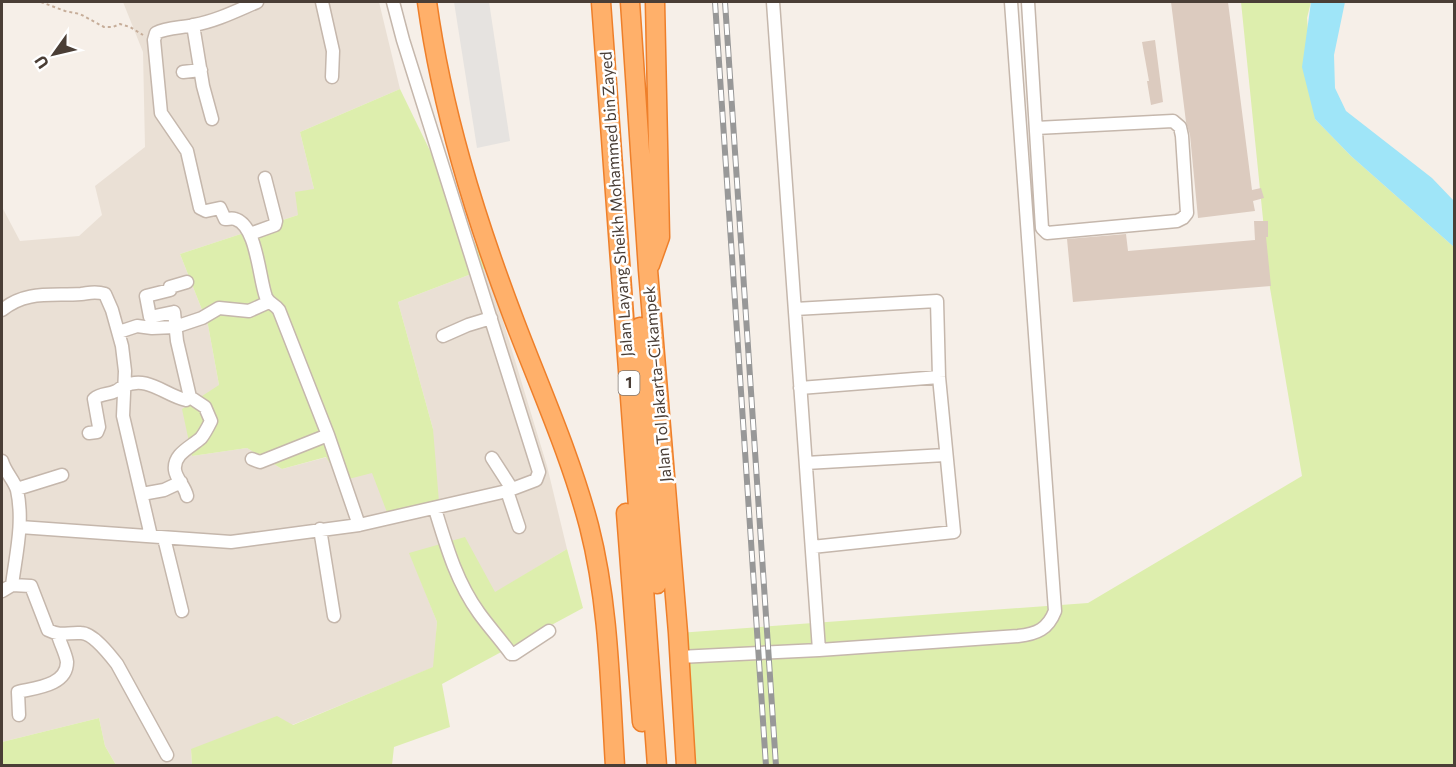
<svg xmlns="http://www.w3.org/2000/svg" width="1456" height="767" viewBox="0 0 1456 767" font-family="Commissioner,sans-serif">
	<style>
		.residential { fill: #eae0d5 }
		.green { fill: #ddeead }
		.parking { fill: #e6e3e0 }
		.water { fill: #9fe5f8 }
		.building { fill: #dccbbf }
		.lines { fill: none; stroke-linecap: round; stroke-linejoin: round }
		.minor-casing { stroke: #c5b7ac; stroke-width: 15 }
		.highway-casing { stroke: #ee7f2a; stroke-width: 21 }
		.path { stroke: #c6ad99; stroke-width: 2; stroke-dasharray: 3 3; stroke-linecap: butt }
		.minor { stroke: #fff; stroke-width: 12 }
		.highway { stroke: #ffb06a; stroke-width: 18 }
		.rail-casing { stroke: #989898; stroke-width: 6 }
		.rail { stroke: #fff; stroke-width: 4; stroke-dasharray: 11; stroke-linecap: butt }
		.labels { text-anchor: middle; stroke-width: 5; stroke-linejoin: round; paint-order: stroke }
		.shield { fill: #fff; stroke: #807872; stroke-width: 1.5 }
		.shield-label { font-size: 15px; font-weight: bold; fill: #4a3e36 }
		.street-label { font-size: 16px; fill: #4a3e36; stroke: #fff }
	</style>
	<rect width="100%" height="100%" fill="#f6efe8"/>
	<path class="residential" d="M 123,2 L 379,2 L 400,89 L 300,132 L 314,189 L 298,215 L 180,254 L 208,325 L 219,385 L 192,456 L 247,448 L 282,469 L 433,429 L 398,302 L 487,268 L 547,466 L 567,549 L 495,593 L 410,553 L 437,622 L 434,667 L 292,725 L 191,750 L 192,765 L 116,765 L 105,746 L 99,718 L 2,742 L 2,207 L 20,241 L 79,236 L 102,215 L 95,186 L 145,147 L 143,52 Z"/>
	<path class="green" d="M 1241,2 L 1311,2 L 1307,18 L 1315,119 L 1351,156 L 1454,247 L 1454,765 L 686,765 L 678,633 L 1088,603 L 1302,476 L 1270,288 Z
		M 400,89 L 487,268 L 398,302 L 433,429 L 439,502 L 388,515 L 372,473 L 341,481 L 326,457 L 282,469 L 247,448 L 192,456 L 182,409 L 219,385 L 208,325 L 180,254 L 298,215 L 295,192 L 314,189 L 300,132 Z
		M 465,537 L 495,592 L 567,549 L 583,608 L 442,684 L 450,727 L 394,747 L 392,765 L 192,765 L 191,749 L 277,716 L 293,725 L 433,667 L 437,622 L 409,553 Z
		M 99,718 L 105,746 L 116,765 L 2,765 L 2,742 Z"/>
	<path class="parking" d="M 454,2 L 489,2 L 510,141 L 477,148 Z"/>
	<path class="water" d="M 1311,2 L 1345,2 L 1334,55 L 1335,88 L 1346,111 L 1432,178 L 1454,201 L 1454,247 L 1351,156 L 1315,119 L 1302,67 Z"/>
	<path class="building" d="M 1171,2 L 1228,2 L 1252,190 L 1261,188 L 1264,198 L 1253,201 L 1255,211 L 1198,218 L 1190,135 L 1186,122 Z
		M 1155,40 L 1163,102 L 1151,105 L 1147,81 L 1149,81 L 1142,42 Z
		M 1254,221 L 1268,221 L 1268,237 L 1266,237 L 1271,286 L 1073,302 L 1067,239 L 1126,234 L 1128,251 L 1255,240 Z"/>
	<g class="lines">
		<defs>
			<path id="minor" d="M 257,2 C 236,11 216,21 194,25 C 181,28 167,27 156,33 L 154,40 L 161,113 L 187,151 L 200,208 L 206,211 L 220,208 L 225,219 C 229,219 232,218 235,219 C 257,225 259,279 266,297 C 269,304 275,304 279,310 L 328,435 L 359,525
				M 322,2 L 333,51 L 332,77
				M 773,2 L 819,650
				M 1028,2 L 1042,228 L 1047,233 L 1177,221 L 1183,218 L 1187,213 L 1182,136 L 1180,127 L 1173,121 L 1036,128
				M 193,25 L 203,86 L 212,119
				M 183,72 L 201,70
				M 250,234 L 275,225 L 276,221 L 265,178
				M 795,309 L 937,301 L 939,377 L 954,532 L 812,547
				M 2,310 C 26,290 52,296 81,294 C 90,293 95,291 105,294 L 112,310 L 122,346 L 125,371 L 123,416 L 151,536
				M 119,332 L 137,326 L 152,328 L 175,327 L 202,318 L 219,308 L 249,311 L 269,302
				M 443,336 L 468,325 L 491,318
				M 800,388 L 939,377
				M 89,433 L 97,432 L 99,427 L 94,399 C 101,393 108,395 116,391 C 119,390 121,387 124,386 C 148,375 164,395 186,400 L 190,397 L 177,341 L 174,312 L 150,317 L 146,296 L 170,290 L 170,287 L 187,282
				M 492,458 L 512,489
				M 252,459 L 260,462 L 328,435
				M 2,461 C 5,472 14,480 17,490 C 24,522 16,554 12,585 L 2,591
				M 806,463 L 945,455
				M 17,489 L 62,475
				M 507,491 L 519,527
				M 142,494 L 164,490 L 181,482
				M 187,496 C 185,486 176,479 175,470 C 173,454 191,447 201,438 C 205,433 208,427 211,421 L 205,407 L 190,397
				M 435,509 C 446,545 456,581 479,613 C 489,627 501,640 511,654 L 514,654 L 549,631
				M 20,527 L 231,542 L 359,525 L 507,491 L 536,480 L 539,472 L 403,40 L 393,2
				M 320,529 L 334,616
				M 164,538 L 182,611
				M 12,585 L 31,586 L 48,630 C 62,637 67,632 81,633 C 93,633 110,655 117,664 L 167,755
				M 679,657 L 819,650 L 1018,636 C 1037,634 1048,629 1055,611 L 1011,2
				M 19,715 L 18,692 C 34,688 67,686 67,662 C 66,654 60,643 58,635"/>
			<path id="highway" d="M 427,2 C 442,110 474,214 513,317 C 539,386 570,454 589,526 C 609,604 610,686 615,766
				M 601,2 L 657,766
				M 630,2 L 648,270 L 678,633 L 686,766
				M 650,265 L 660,237 L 655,2
				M 640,327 L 657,584
				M 626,513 L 642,722"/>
		</defs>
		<use href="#minor" class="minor-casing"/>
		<use href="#highway" class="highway-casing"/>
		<path class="path" d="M 41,2 L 65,11 L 80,14 L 104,27 L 113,27 L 120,24 L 130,27 L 143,35"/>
		<use href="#minor" class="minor"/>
		<use href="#highway" class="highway"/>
		<defs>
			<path id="rail" d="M 715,2 L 766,766
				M 725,2 L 776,766"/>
		</defs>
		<use href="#rail" class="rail-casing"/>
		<use href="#rail" class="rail"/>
	</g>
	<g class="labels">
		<rect class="shield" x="618.5" y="371" width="21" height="24" rx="4.5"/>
		<g class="shield-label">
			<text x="629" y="388">1</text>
		</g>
		<g class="street-label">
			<text transform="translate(616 204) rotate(-94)" y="6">Jalan Layang Sheikh Mohammed bin Zayed</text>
			<text transform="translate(657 384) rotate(-95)" y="6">Jalan Tol Jakarta–Cikampek</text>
		</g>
	</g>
	<rect width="1456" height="767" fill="none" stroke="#4a3e36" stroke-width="6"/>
	<g transform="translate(54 54) rotate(236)" stroke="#ffffff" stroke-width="4.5" paint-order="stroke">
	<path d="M0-4.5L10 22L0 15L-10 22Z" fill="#4a3e36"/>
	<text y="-9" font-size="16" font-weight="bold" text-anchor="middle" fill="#4a3e36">U</text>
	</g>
</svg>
